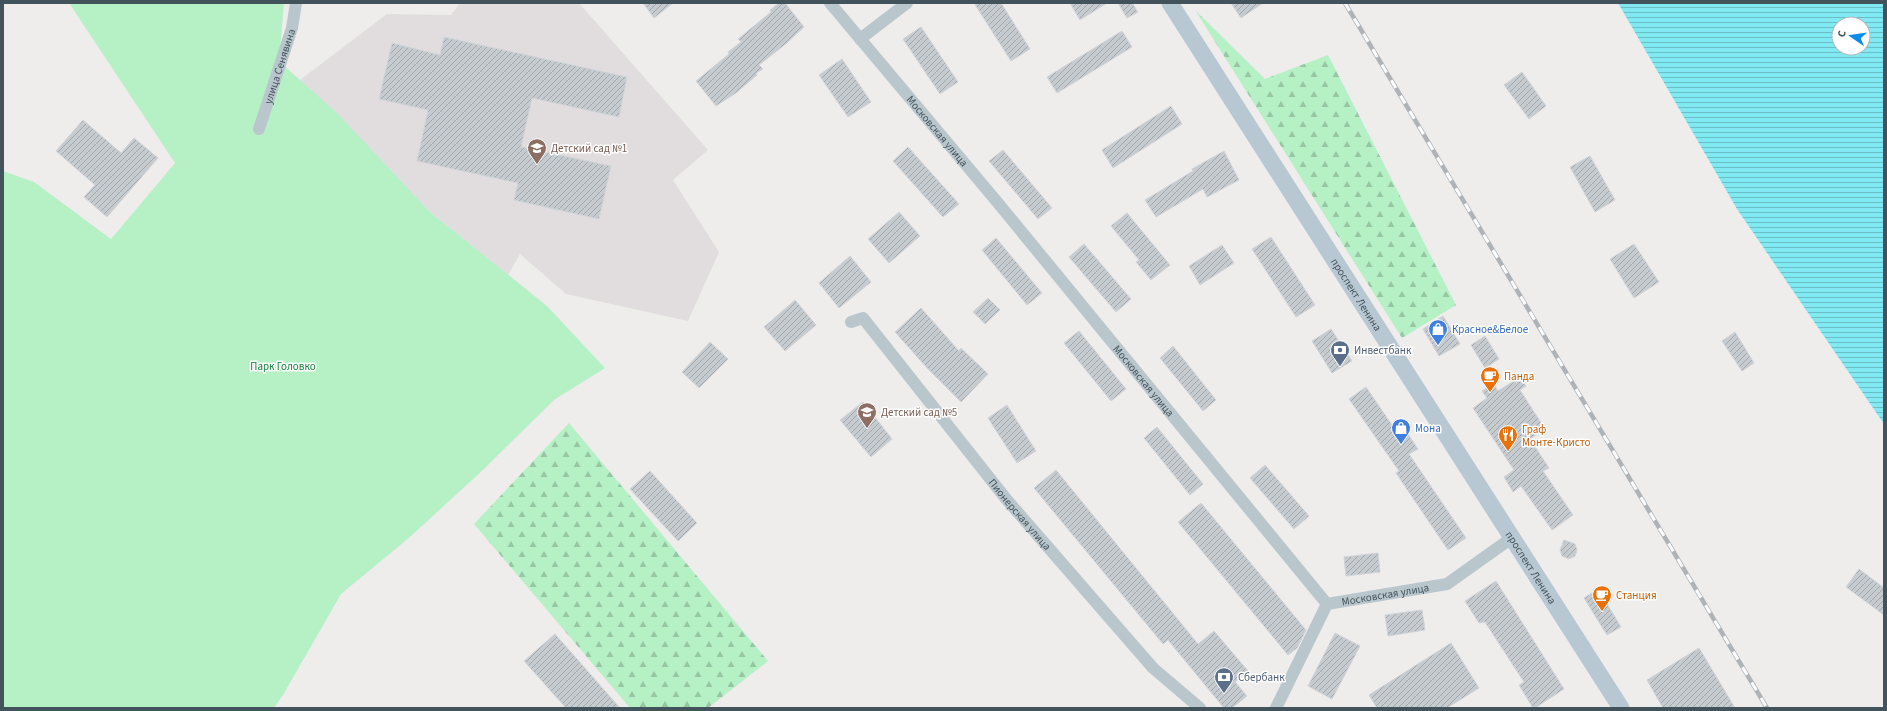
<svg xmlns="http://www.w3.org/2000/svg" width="1887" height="711" viewBox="0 0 1887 711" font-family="'Source Sans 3',sans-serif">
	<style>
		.education { fill: #e1dddf }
		.forest { fill: url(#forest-firs) }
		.park { fill: #b6f1c5 }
		.water { fill: url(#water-rules); fill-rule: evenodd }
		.building { fill: url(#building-hatch); stroke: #d0d4d9 }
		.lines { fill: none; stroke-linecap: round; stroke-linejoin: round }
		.minor { stroke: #b9c7cd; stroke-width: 12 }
		.secondary { stroke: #b8c8d2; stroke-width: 17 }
		.rail-casing { stroke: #aeb3b8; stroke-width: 4.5 }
		.rail { stroke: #fff; stroke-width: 3; stroke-dasharray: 9; stroke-linecap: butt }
		.labels { text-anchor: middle; stroke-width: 3; stroke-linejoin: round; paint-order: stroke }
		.street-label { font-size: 11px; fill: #43535b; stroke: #fff }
		.education-label { font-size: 11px; fill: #785e54; stroke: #fff; text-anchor: start }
		.shop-label { font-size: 11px; fill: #366cbe; stroke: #fff; text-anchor: start }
		.service-label { font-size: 11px; fill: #4e5e75; stroke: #fff; text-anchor: start }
		.park-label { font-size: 11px; fill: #108139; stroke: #fff }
		.food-label { font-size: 11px; fill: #c56008; stroke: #fff; text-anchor: start }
	</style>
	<defs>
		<pattern id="forest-firs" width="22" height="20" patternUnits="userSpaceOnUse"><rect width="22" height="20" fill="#b6f1c5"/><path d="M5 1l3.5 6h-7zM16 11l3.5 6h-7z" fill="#96c6a3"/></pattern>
		<pattern id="water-rules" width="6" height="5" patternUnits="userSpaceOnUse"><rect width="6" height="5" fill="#80e9f2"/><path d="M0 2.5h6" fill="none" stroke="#6abfc7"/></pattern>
		<pattern id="building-hatch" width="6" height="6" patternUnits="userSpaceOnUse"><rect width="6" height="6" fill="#c6cbd0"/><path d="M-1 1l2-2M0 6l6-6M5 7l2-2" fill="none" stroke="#a2a7ac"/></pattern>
	</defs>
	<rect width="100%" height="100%" fill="#efecec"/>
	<path class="education" d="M 460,3 L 579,3 L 708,150 L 673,180 L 719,252 L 688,321 L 566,294 L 520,254 L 508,275 L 429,211 L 300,80 L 387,14 L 451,15 Z"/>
	<path class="forest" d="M 1195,10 L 1265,79 L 1328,55 L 1456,305 L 1402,338 Z
		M 569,423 L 768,661 L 708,708 L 630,708 L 474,524 Z"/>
	<path class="park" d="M 69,3 L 284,3 L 279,61 L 338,114 L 429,211 L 547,306 L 605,368 L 554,400 L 484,469 L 410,537 L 341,594 L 283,695 L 274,708 L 3,708 L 3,171 L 34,182 L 111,239 L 175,163 Z"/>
	<path class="water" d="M 1618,3 L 1884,3 L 1884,424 L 1737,209 ZM 1839,24 L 1863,24 L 1863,48 L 1839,48 Z"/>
	<path class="building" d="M 643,3 L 673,3 L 654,18 Z
		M 779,3 L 785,3 L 804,27 L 787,43 L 759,65 L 763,69 L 756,73 L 757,75 L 736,93 L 716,106 L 696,81 L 729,54 L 728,52 L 741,42 L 738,39 L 771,12 L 770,10 Z
		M 974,3 L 1001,3 L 1030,49 L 1011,61 Z
		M 1070,3 L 1107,3 L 1080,20 Z
		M 1118,3 L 1132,3 L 1138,12 L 1127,18 Z
		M 1231,3 L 1263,3 L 1241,18 Z
		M 921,27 L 958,82 L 940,94 L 903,39 Z
		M 1122,31 L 1132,47 L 1057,93 L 1047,77 Z
		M 444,37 L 627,77 L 619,117 L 532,98 L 521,147 L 611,166 L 599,219 L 514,200 L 518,183 L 417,161 L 428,110 L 379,99 L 392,43 L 440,55 Z
		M 842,59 L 871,102 L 848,117 L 819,75 Z
		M 1522,72 L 1546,106 L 1529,119 L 1504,85 Z
		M 1171,106 L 1182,124 L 1113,168 L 1102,150 Z
		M 83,120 L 121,153 L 134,138 L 158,158 L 107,217 L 84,197 L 95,185 L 56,151 Z
		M 908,147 L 959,204 L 943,217 L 893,161 Z
		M 1003,150 L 1052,208 L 1038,219 L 989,161 Z
		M 1224,151 L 1239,180 L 1207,197 L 1203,189 L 1156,217 L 1145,200 L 1193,171 L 1192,169 Z
		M 1590,156 L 1615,200 L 1595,212 L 1570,167 Z
		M 899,212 L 920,236 L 889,263 L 868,239 Z
		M 1127,213 L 1170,265 L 1151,280 L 1136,262 L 1139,260 L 1111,226 Z
		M 1271,237 L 1315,305 L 1296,317 L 1252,249 Z
		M 996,238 L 1042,293 L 1027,305 L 982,250 Z
		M 1084,244 L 1131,299 L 1116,312 L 1069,257 Z
		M 1634,244 L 1659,282 L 1634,298 L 1610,259 Z
		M 1222,245 L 1234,263 L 1200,285 L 1189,266 Z
		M 850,256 L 871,282 L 839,308 L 819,283 Z
		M 988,298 L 1000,310 L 985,324 L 973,312 Z
		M 795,300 L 816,325 L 785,351 L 764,327 Z
		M 921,308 L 959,351 L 961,348 L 988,374 L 961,402 L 928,369 L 895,332 Z
		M 1443,316 L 1460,344 L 1439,356 L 1423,329 Z
		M 1331,329 L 1352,361 L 1332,373 L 1312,341 Z
		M 1079,331 L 1126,389 L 1111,401 L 1064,343 Z
		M 1735,332 L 1754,363 L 1742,371 L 1722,341 Z
		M 1485,336 L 1499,359 L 1485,368 L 1471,345 Z
		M 710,342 L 728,359 L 699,388 L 682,372 Z
		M 1173,346 L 1216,400 L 1203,411 L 1160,358 Z
		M 1520,377 L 1526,386 L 1520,390 L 1545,429 L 1530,439 L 1549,468 L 1543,471 L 1573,515 L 1552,530 L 1521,486 L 1513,492 L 1504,477 L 1514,470 L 1473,408 L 1487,398 L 1482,391 L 1493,383 L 1498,391 Z
		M 1366,387 L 1396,431 L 1403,427 L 1418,449 L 1409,454 L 1466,538 L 1448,550 L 1396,473 L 1399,471 L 1349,399 Z
		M 863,402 L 892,439 L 871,457 L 840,420 Z
		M 1007,405 L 1036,451 L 1017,463 L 988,418 Z
		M 1157,427 L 1203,484 L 1190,495 L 1144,438 Z
		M 1265,465 L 1309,516 L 1294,529 L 1250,478 Z
		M 1056,470 L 1198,644 L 1214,631 L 1248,671 L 1235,682 L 1247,696 L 1232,708 L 1224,708 L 1168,640 L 1163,644 L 1034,488 Z
		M 650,471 L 697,523 L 678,541 L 630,489 Z
		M 1201,503 L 1306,630 L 1297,648 L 1288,655 L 1178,522 Z
		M 1564,540 L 1575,544 L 1577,550 L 1575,556 L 1569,559 L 1562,556 L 1560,550 Z
		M 1378,553 L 1380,572 L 1346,576 L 1344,557 Z
		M 1859,569 L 1884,588 L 1884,615 L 1846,587 Z
		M 1496,581 L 1564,689 L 1535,708 L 1533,708 L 1519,685 L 1524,682 L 1485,622 L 1479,623 L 1465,601 Z
		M 1598,589 L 1621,627 L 1607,635 L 1584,598 Z
		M 1422,610 L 1425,630 L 1388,636 L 1385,615 Z
		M 1335,633 L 1360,646 L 1332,699 L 1308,686 Z
		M 555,634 L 620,708 L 566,708 L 524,661 Z
		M 1451,643 L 1479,688 L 1447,708 L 1377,708 L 1369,695 Z
		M 1699,648 L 1735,708 L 1663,708 L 1647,680 Z"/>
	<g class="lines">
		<g class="minor">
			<path id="s1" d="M 830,3 L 998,203 L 1327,604 L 1447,584 L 1513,537"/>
			<path d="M 860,39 L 907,3"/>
			<path id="s2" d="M 259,129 L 292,28 L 296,3"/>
			<path id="s3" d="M 851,322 L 863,318 L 1007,500 L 1153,668 L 1200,708"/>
			<path d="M 1276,708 L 1327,604"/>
		</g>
		<path class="secondary" id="s4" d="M 1170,3 L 1621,708"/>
		<defs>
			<path id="rail" d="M 1345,3 L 1767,708"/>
		</defs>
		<use href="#rail" class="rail-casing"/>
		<use href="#rail" class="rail"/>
	</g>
	<defs>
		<symbol id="school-pin" viewBox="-11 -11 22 30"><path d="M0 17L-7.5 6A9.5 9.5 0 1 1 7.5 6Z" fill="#8d6e63" stroke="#fff"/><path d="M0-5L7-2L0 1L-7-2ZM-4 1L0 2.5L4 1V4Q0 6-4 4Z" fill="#fff"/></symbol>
		<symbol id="shop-pin" viewBox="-11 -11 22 30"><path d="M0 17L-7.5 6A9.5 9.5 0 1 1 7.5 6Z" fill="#3f7fe0" stroke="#fff"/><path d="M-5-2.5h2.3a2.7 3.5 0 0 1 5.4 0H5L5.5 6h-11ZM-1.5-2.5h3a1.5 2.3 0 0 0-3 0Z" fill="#fff"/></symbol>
		<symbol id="bank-pin" viewBox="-11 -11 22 30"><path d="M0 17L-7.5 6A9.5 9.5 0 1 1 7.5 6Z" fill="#5c6f8a" stroke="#fff"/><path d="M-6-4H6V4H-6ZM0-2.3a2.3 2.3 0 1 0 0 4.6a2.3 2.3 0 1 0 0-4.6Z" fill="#fff"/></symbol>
		<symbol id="cafe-pin" viewBox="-11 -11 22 30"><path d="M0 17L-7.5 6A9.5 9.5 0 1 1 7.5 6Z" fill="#e8710a" stroke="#fff"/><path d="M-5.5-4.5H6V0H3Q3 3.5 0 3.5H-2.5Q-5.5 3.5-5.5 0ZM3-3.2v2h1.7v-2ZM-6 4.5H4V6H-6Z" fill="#fff"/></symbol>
		<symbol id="restaurant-pin" viewBox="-11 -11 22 30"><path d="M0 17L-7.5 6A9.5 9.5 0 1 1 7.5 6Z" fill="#e8710a" stroke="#fff"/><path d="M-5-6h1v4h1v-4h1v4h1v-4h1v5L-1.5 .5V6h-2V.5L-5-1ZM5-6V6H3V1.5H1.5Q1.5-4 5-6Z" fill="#fff"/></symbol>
	</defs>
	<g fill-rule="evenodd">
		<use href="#school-pin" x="526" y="137" width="22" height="30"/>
		<use href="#shop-pin" x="1427" y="318" width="22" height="30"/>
		<use href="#bank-pin" x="1329" y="339" width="22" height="30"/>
		<use href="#cafe-pin" x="1479" y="365" width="22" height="30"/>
		<use href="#school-pin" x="856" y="401" width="22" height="30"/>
		<use href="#shop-pin" x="1390" y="417" width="22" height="30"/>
		<use href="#restaurant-pin" x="1497" y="424" width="22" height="30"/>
		<use href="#cafe-pin" x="1591" y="584" width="22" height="30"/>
		<use href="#bank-pin" x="1213" y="666" width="22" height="30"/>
	</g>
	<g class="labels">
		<g class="street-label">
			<text dy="4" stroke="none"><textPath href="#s2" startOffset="66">улица Сенявина</textPath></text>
			<text dy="4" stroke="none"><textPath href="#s1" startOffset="167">Московская улица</textPath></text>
			<text dy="4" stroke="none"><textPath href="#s4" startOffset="346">проспект Ленина</textPath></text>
			<text dy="4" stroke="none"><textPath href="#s1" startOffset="491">Московская улица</textPath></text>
			<text dy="4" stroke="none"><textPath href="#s3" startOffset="264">Пионерская улица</textPath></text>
			<text dy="4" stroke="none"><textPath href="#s4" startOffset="670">проспект Ленина</textPath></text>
			<text dy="4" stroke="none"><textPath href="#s1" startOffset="839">Московская улица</textPath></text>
		</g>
		<g class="education-label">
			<text x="551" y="152">Детский сад №1</text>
			<text x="881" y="416">Детский сад №5</text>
		</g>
		<g class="shop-label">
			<text x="1452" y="333">Красное&amp;Белое</text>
			<text x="1415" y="432">Мона</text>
		</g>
		<g class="service-label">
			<text x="1354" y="354">Инвестбанк</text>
			<text x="1238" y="681">Сбербанк</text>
		</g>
		<g class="park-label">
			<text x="283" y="370">Парк Головко</text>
		</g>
		<g class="food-label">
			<text x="1504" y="380">Панда</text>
			<text x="1522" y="433">Граф<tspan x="1522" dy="13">Монте-Кристо</tspan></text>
			<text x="1616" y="599">Станция</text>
		</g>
	</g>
	<rect width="1887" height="711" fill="none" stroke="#43535b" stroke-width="8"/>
	<g transform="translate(1851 36) rotate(283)"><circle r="19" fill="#ffffff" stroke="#b4babd"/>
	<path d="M0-3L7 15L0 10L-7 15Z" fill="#0c8be9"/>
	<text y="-6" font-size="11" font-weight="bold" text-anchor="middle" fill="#43535b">С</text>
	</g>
</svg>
